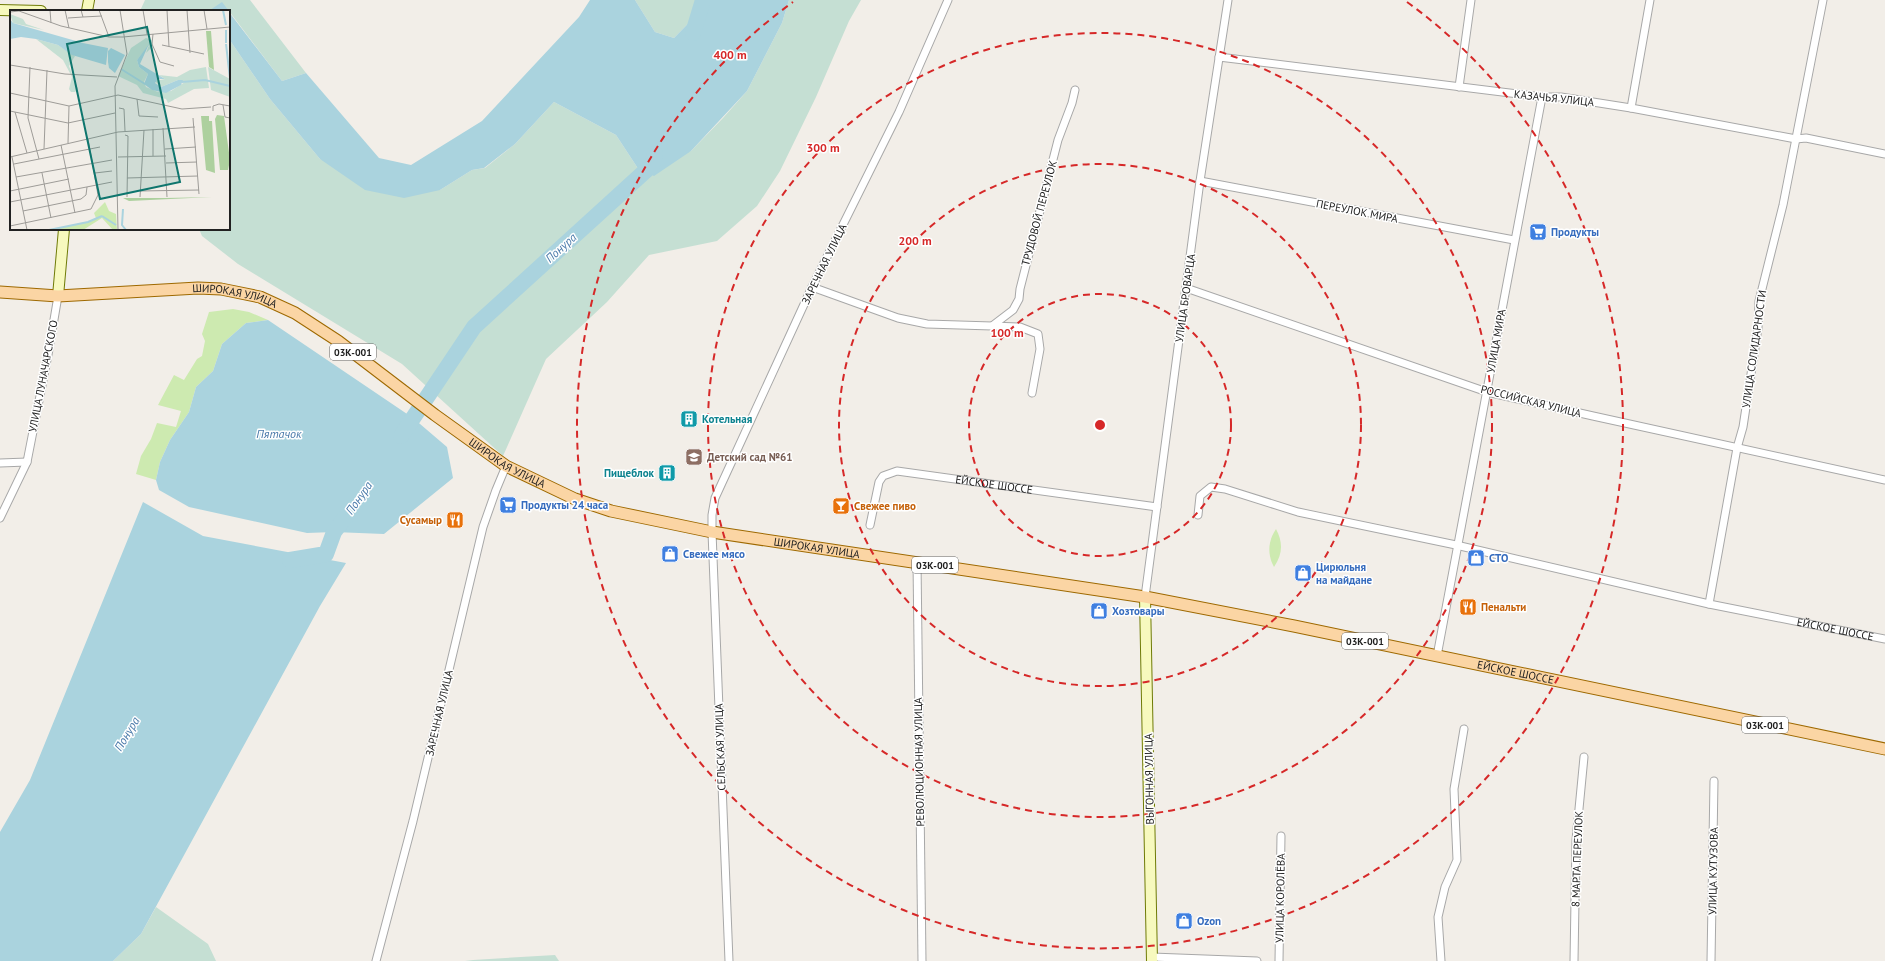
<svg xmlns="http://www.w3.org/2000/svg" width="1885" height="961" viewBox="0 0 1885 961" font-family="'PT Sans',sans-serif">
	<style>
		.grass { fill: #cdeab0 }
		.wetland { fill: #c5dfd3 }
		.water { fill: #aad3de }
		.lines { fill: none; stroke-linecap: round; stroke-linejoin: round }
		.river { stroke: #aad3de; stroke-width: 16 }
		.street-casing { stroke: #a8a8a8; stroke-width: 9 }
		.secondary-casing { stroke: #6f7b06; stroke-width: 12 }
		.primary-casing { stroke: #9e6901; stroke-width: 13 }
		.street { stroke: #fff; stroke-width: 7 }
		.secondary { stroke: #f7f9be; stroke-width: 10 }
		.primary { stroke: #fbd5a4; stroke-width: 11 }
		.ring { fill: none; stroke: #d62828; stroke-width: 2; stroke-dasharray: 7 5 }
		.labels { text-anchor: middle; stroke-width: 3; stroke-linejoin: round; paint-order: stroke }
		.shield { fill: #fff; stroke: #646464; stroke-width: 1 }
		.shield-label { font-size: 10px; font-weight: bold; fill: #212121 }
		.street-label { font-size: 11px; fill: #212121; stroke: #fff }
		.shop-label { font-size: 11px; font-weight: bold; fill: #366cbe; stroke: #fff; text-anchor: start }
		.culture-label { font-size: 11px; font-weight: bold; fill: #0d838f; stroke: #fff; text-anchor: start }
		.education-label { font-size: 11px; font-weight: bold; fill: #785e54; stroke: #fff; text-anchor: start }
		.food-label { font-size: 11px; font-weight: bold; fill: #c56008; stroke: #fff; text-anchor: start }
		.water-label { font-size: 12px; font-style: italic; fill: #4a7aaa; stroke: #fff }
		.inset-river { fill: none; stroke: #aad3de; stroke-width: 2 }
		.inset-road { fill: none; stroke: #9e9c98; stroke-width: 1 }
		.view { fill: #0f766e; fill-opacity: 0.15; stroke: #0f766e; stroke-width: 2 }
		.inset-edge { fill: none; stroke: #212121; stroke-width: 2 }
		.centre { fill: #d62828; stroke: #fff; stroke-width: 2 }
		.ring-label { font-size: 12px; text-anchor: middle; font-weight: bold; fill: #d62828; stroke: #fff; stroke-width: 3; stroke-linejoin: round; paint-order: stroke }
	</style>
	<rect width="100%" height="100%" fill="#f2eee8"/>
	<path class="grass" d="M 233,309 L 249,312 L 268,320 L 246,323 L 222,344 L 213,371 L 196,387 L 189,412 L 170,440 L 160,462 L 156,480 L 136,474 L 141,456 L 151,439 L 157,423 L 176,427 L 181,411 L 158,405 L 174,375 L 184,380 L 197,359 L 202,356 L 205,341 L 202,334 L 209,312 Z
		M 1276,529 C 1283,542 1283,554 1274,567 C 1267,554 1268,541 1276,529 Z"/>
	<path class="wetland" d="M 145,0 L 250,0 L 306,73 L 282,81 L 229,11 L 140,11 Z
		M 635,0 L 711,0 L 674,38 L 655,32 Z
		M 789,0 L 861,0 L 849,21 L 816,97 L 780,171 L 757,206 L 717,241 L 649,255 L 607,302 L 546,359 L 503,456 L 402,364 L 238,264 L 202,236 L 199,229 L 229,229 L 229,39 L 270,99 L 320,159 L 440,190 L 472,170 L 485,168 L 515,144 L 554,102 L 616,135 L 637,167 L 691,151 L 723,118 L 747,91 L 782,23 Z
		M 156,907 L 208,944 L 216,961 L 113,961 L 141,934 Z
		M 555,955 L 559,961 L 465,961 L 473,960 Z"/>
	<path class="water" d="M 590,0 L 635,0 L 655,32 L 674,38 L 711,0 L 789,0 L 782,23 L 747,91 L 691,151 L 654,176 L 637,167 L 616,135 L 554,102 L 515,144 L 484,168 L 472,170 L 440,190 L 404,198 L 365,190 L 320,159 L 270,99 L 229,39 L 229,12 L 282,81 L 306,73 L 379,158 L 411,165 L 482,121 L 579,17 Z
		M 222,2 L 229,11 L 210,11 L 210,10 Z
		M 268,320 L 413,418 L 447,447 L 453,478 L 384,534 L 334,532 L 307,533 L 189,507 L 159,490 L 156,480 L 160,462 L 170,440 L 189,412 L 196,387 L 213,371 L 222,344 L 246,323 Z
		M 143,502 L 203,536 L 346,563 L 320,606 L 141,934 L 113,961 L 0,961 L 0,832 L 30,780 Z"/>
	<g class="lines">
		<path class="river" d="M 693,33 L 703,0
			M 401,436 L 474,327 L 652,165 L 655,154
			M 290,560 L 326,554 L 334,532 L 347,515"/>
		<defs>
			<g id="street">
				<path d="M 1219,57 L 1542,97 L 1561,97 L 1631,108 L 1796,139 L 1806,138 L 1885,154"/>
				<path d="M 1459,87 L 1471,0"/>
				<path d="M 1631,108 L 1650,0"/>
				<path d="M 1200,181 L 1514,240"/>
				<path d="M 812,287 L 898,318 L 927,324 L 992,326 L 1013,310 L 1019,299 L 1020,289 L 1058,140 L 1072,103 L 1075,90"/>
				<path d="M 1186,288 L 1487,392 L 1593,416 L 1885,480"/>
				<path d="M 992,326 L 1020,327 L 1038,334 L 1040,349 L 1032,393"/>
				<path d="M 0,463 L 27,462"/>
				<path id="s1" d="M 1198,515 L 1200,496 L 1211,487 L 1225,489 L 1298,512 L 1456,545 L 1709,604 L 1885,639"/>
				<path d="M 0,518 L 27,462 L 48,355 L 58,296"/>
				<path id="s2" d="M 870,525 L 879,482 L 883,476 L 897,471 L 1157,507"/>
				<path d="M 917,562 L 922,961"/>
				<path d="M 1145,597 L 1200,181 L 1228,0"/>
				<path d="M 1709,604 L 1737,448 L 1743,427 L 1758,328 L 1759,301 L 1783,205 L 1823,0"/>
				<path d="M 1437,656 L 1542,97"/>
				<path d="M 1152,957 L 1257,961"/>
				<path d="M 376,961 L 413,821 L 483,527 L 496,490 L 506,466"/>
				<path d="M 729,961 L 712,532 L 712,515 L 715,498 L 812,287 L 899,112 L 948,0"/>
				<path d="M 1279,961 L 1281,836"/>
				<path d="M 1441,961 L 1438,917 L 1445,887 L 1457,860 L 1454,789 L 1464,729"/>
				<path d="M 1574,961 L 1576,840 L 1584,757"/>
				<path d="M 1711,961 L 1714,781"/>
			</g>
			<path id="secondary" d="M 0,10 L 41,11
				M 87,11 L 89,0
				M 58,296 L 64,229
				M 1145,597 L 1152,961"/>
			<g id="primary">
				<path id="s3" d="M 0,292 L 58,296 L 198,288 L 221,289 L 260,297 L 295,313 L 338,341 L 435,415 L 506,466 L 575,499 L 611,511 L 712,532 L 1145,597 L 1294,626 L 1885,749"/>
			</g>
		</defs>
		<use href="#street" class="street-casing"/>
		<use href="#secondary" class="secondary-casing"/>
		<use href="#primary" class="primary-casing"/>
		<use href="#street" class="street"/>
		<use href="#secondary" class="secondary"/>
		<use href="#primary" class="primary"/>
	</g>
	<g class="ring">
		<circle cx="1100" cy="425" r="131"/>
		<circle cx="1100" cy="425" r="261"/>
		<circle cx="1100" cy="425" r="392"/>
		<path d="M1407 2A523 523 0 1 1 793 2"/>
	</g>
	<defs>
		<symbol id="supermarket-square" viewBox="-11 -11 22 22"><rect x="-9" y="-9" width="18" height="18" rx="4" fill="#3f7fe0" stroke="#fff"/><path d="M-6-5.5h2.5l.6 2H6L4.5 2H-2.5L-4.4-4H-6ZM-1.5 3.2a1.3 1.3 0 1 0 .1 0ZM3 3.2a1.3 1.3 0 1 0 .1 0Z" fill="#fff"/></symbol>
		<symbol id="building-square" viewBox="-11 -11 22 22"><rect x="-9" y="-9" width="18" height="18" rx="4" fill="#0f9aa8" stroke="#fff"/><path d="M-4-6H4V6H1V3H-1V6H-4ZM-2.5-4.3h1.7v1.8h-1.7ZM.8-4.3h1.7v1.8H.8ZM-2.5-1h1.7V.8h-1.7ZM.8-1h1.7V.8H.8Z" fill="#fff"/></symbol>
		<symbol id="school-square" viewBox="-11 -11 22 22"><rect x="-9" y="-9" width="18" height="18" rx="4" fill="#8d6e63" stroke="#fff"/><path d="M0-5L7-2L0 1L-7-2ZM-4 1L0 2.5L4 1V4Q0 6-4 4Z" fill="#fff"/></symbol>
		<symbol id="bar-square" viewBox="-11 -11 22 22"><rect x="-9" y="-9" width="18" height="18" rx="4" fill="#e8710a" stroke="#fff"/><path d="M-6-5H6L.8 .8V4.5H3.5V6h-7V4.5H-.8V.8Z" fill="#fff"/></symbol>
		<symbol id="restaurant-square" viewBox="-11 -11 22 22"><rect x="-9" y="-9" width="18" height="18" rx="4" fill="#e8710a" stroke="#fff"/><path d="M-5-6h1v4h1v-4h1v4h1v-4h1v5L-1.5 .5V6h-2V.5L-5-1ZM5-6V6H3V1.5H1.5Q1.5-4 5-6Z" fill="#fff"/></symbol>
		<symbol id="shop-square" viewBox="-11 -11 22 22"><rect x="-9" y="-9" width="18" height="18" rx="4" fill="#3f7fe0" stroke="#fff"/><path d="M-5-2.5h2.3a2.7 3.5 0 0 1 5.4 0H5L5.5 6h-11ZM-1.5-2.5h3a1.5 2.3 0 0 0-3 0Z" fill="#fff"/></symbol>
	</defs>
	<g fill-rule="evenodd">
		<use href="#supermarket-square" x="1528" y="222" width="20" height="20"/>
		<use href="#building-square" x="679" y="409" width="20" height="20"/>
		<use href="#school-square" x="684" y="447" width="20" height="20"/>
		<use href="#building-square" x="657" y="463" width="20" height="20"/>
		<use href="#supermarket-square" x="498" y="495" width="20" height="20"/>
		<use href="#bar-square" x="831" y="496" width="20" height="20"/>
		<use href="#restaurant-square" x="445" y="510" width="20" height="20"/>
		<use href="#shop-square" x="660" y="544" width="20" height="20"/>
		<use href="#shop-square" x="1466" y="548" width="20" height="20"/>
		<use href="#shop-square" x="1293" y="563" width="20" height="20"/>
		<use href="#restaurant-square" x="1458" y="597" width="20" height="20"/>
		<use href="#shop-square" x="1089" y="601" width="20" height="20"/>
		<use href="#shop-square" x="1174" y="911" width="20" height="20"/>
	</g>
	<g class="labels">
		<g class="shield">
			<rect x="330" y="344" width="46" height="16" rx="3"/>
			<rect x="912" y="557" width="46" height="16" rx="3"/>
			<rect x="1342" y="633" width="46" height="16" rx="3"/>
			<rect x="1742" y="717" width="46" height="16" rx="3"/>
		</g>
		<g class="shield-label">
			<text x="353" y="356">03К-001</text>
			<text x="935" y="569">03К-001</text>
			<text x="1365" y="645">03К-001</text>
			<text x="1765" y="729">03К-001</text>
		</g>
		<g class="street-label">
			<text transform="translate(1554 98) rotate(6)" y="4">КАЗАЧЬЯ УЛИЦА</text>
			<text transform="translate(1357 211) rotate(11)" y="4">ПЕРЕУЛОК МИРА</text>
			<text transform="translate(1039 213) rotate(-75)" y="4">ТРУДОВОЙ ПЕРЕУЛОК</text>
			<text transform="translate(824 264) rotate(-64)" y="4">ЗАРЕЧНАЯ УЛИЦА</text>
			<text dy="4" stroke="none"><textPath href="#s3" startOffset="236">ШИРОКАЯ УЛИЦА</textPath></text>
			<text transform="translate(1185 298) rotate(-82)" y="4">УЛИЦА БРОВАРЦА</text>
			<text transform="translate(1496 341) rotate(-80)" y="4">УЛИЦА МИРА</text>
			<text transform="translate(1754 349) rotate(-82)" y="4">УЛИЦА СОЛИДАРНОСТИ</text>
			<text transform="translate(43 376) rotate(-79)" y="4">УЛИЦА ЛУНАЧАРСКОГО</text>
			<text transform="translate(1531 401) rotate(14)" y="4">РОССИЙСКАЯ УЛИЦА</text>
			<text dy="4" stroke="none"><textPath href="#s3" startOffset="560">ШИРОКАЯ УЛИЦА</textPath></text>
			<text dy="4" stroke="none"><textPath href="#s2" startOffset="164">ЕЙСКОЕ ШОССЕ</textPath></text>
			<text dy="4" stroke="none"><textPath href="#s3" startOffset="884">ШИРОКАЯ УЛИЦА</textPath></text>
			<text dy="4" stroke="none"><textPath href="#s1" startOffset="674">ЕЙСКОЕ ШОССЕ</textPath></text>
			<text dy="4" stroke="none"><textPath href="#s3" startOffset="1594">ЕЙСКОЕ ШОССЕ</textPath></text>
			<text transform="translate(439 713) rotate(-77)" y="4">ЗАРЕЧНАЯ УЛИЦА</text>
			<text transform="translate(720 747) rotate(-92)" y="4">СЕЛЬСКАЯ УЛИЦА</text>
			<text transform="translate(919 762) rotate(-91)" y="4">РЕВОЛЮЦИОННАЯ УЛИЦА</text>
			<text transform="translate(1149 779) rotate(-91)" y="4">ВЫГОННАЯ УЛИЦА</text>
			<text transform="translate(1577 859) rotate(-88)" y="4">8 МАРТА ПЕРЕУЛОК</text>
			<text transform="translate(1713 871) rotate(-89)" y="4">УЛИЦА КУТУЗОВА</text>
			<text transform="translate(1280 898) rotate(-89)" y="4">УЛИЦА КОРОЛЁВА</text>
		</g>
		<g class="shop-label">
			<text x="1551" y="236">Продукты</text>
			<text x="521" y="509">Продукты 24 часа</text>
			<text x="683" y="558">Свежее мясо</text>
			<text x="1489" y="562">СТО</text>
			<text x="1316" y="571">Цирюльня<tspan x="1316" dy="13">на майдане</tspan></text>
			<text x="1112" y="615">Хозтовары</text>
			<text x="1197" y="925">Ozon</text>
		</g>
		<g class="culture-label">
			<text x="702" y="423">Котельная</text>
			<text x="654" y="477" text-anchor="end">Пищеблок</text>
		</g>
		<g class="education-label">
			<text x="707" y="461">Детский сад №61</text>
		</g>
		<g class="food-label">
			<text x="854" y="510">Свежее пиво</text>
			<text x="442" y="524" text-anchor="end">Сусамыр</text>
			<text x="1481" y="611">Пенальти</text>
		</g>
		<g class="water-label">
			<text transform="translate(561 248) rotate(-42)" y="4">Понура</text>
			<text x="279" y="438">Пятачок</text>
			<text transform="translate(359 498) rotate(-55)" y="4">Понура</text>
			<text transform="translate(127 734) rotate(-59)" y="4">Понура</text>
		</g>
	</g>
	<g transform="translate(10 10)">
		<rect width="220" height="220" fill="#f2eee8"/>
		<path d="M 95,192 L 99,201 L 106,204 L 107,220 L 103,220 L 92,208 L 73,220 L 39,220 L 78,212 L 86,208 L 84,203 Z" fill="#cdeab0"/>
		<path d="M 196,21 L 201,21 L 204,60 L 199,57 ZM 207,105 L 214,106 L 220,150 L 218,160 L 210,160 L 205,109 ZM 191,106 L 199,106 L 199,111 L 202,111 L 205,163 L 196,160 ZM 202,187 L 119,191 L 113,188 L 155,188 Z" fill="#add09e"/>
		<path d="M 0,4 L 13,9 L 16,14 L 34,20 L 3,13 ZM 136,28 L 142,30 L 143,36 L 136,43 L 139,35 L 127,50 L 129,57 L 138,64 L 134,72 L 136,77 L 148,82 L 161,81 L 175,72 L 168,70 L 151,77 L 145,71 L 155,69 L 149,65 L 167,67 L 180,60 L 196,57 L 199,78 L 184,79 L 158,93 L 156,89 L 133,83 L 127,75 L 108,66 L 121,38 ZM 26,29 L 48,35 L 65,46 L 59,56 L 68,79 L 65,82 L 61,82 L 59,79 L 62,67 L 53,50 ZM 198,57 L 220,69 L 220,87 L 201,80 Z" fill="#c5dfd3"/>
		<path d="M 0,9 L 3,13 L 73,33 L 98,38 L 96,55 L 62,45 L 48,35 L 26,29 L 11,27 L 0,29 ZM 139,34 L 130,54 L 155,69 L 148,69 L 145,73 L 151,77 L 168,70 L 173,70 L 171,75 L 156,83 L 142,80 L 134,74 L 138,64 L 129,57 L 127,50 ZM 101,38 L 115,45 L 105,63 L 99,58 L 98,52 L 98,41 Z" fill="#aad3de"/>
		<path class="inset-river" d="M 213,0 L 216,15M 216,20 L 216,33M 216,34 L 220,69M 111,59 L 135,74M 172,72 L 195,70 L 220,76M 113,199 L 112,215 L 116,220M 92,206 L 106,215M 39,220 L 78,212 L 92,206"/>
		<path class="inset-road" d="M 40,0 L 41,13M 55,0 L 59,18M 71,0 L 73,7 L 92,6M 89,0 L 99,27M 133,0 L 137,24M 157,0 L 159,37M 177,0 L 180,43M 194,0 L 197,19M 0,2 L 9,1 L 51,16 L 99,27 L 113,27M 58,8 L 73,7M 143,24 L 142,34 L 150,52 L 164,56M 113,27 L 220,17M 152,35 L 194,44M 0,55 L 55,64 L 107,67M 20,57 L 18,108 L 29,149M 0,83 L 59,96 L 108,85 L 172,99 L 201,97M 127,89 L 129,106 L 148,107M 213,95 L 215,107 L 220,108M 109,98 L 114,99 L 115,121M 0,101 L 58,113 L 105,103M 203,101 L 203,96 L 209,94 L 220,96M 5,102 L 17,143M 183,108 L 189,184M 153,118 L 157,187M 143,119 L 143,146M 115,125 L 118,126 L 117,187M 58,133 L 59,96M 51,135 L 65,203M 34,139 L 37,60M 155,139 L 186,137M 0,147 L 108,122 L 185,117M 2,147 L 17,220M 108,147 L 156,146M 156,153 L 187,152M 4,154 L 90,137M 32,163 L 41,208M 85,163 L 102,161M 6,167 L 102,150M 117,168 L 188,166M 0,181 L 59,169M 130,181 L 189,180M 130,187 L 134,120M 0,192 L 102,172M 13,201 L 71,189 L 76,185 L 77,177M 0,216 L 81,199 L 88,185 L 78,129M 108,220 L 105,76 L 117,44 L 110,0"/>
		<path class="view" d="M 137,17 L 170,172 L 90,189 L 57,34 Z"/>
		<rect width="220" height="220" class="inset-edge"/>
	</g>
	<circle cx="1100" cy="425" r="6" class="centre"/>
	<g class="ring-label">
		<text x="730" y="59">400 m</text>
		<text x="823" y="152">300 m</text>
		<text x="915" y="245">200 m</text>
		<text x="1007" y="337">100 m</text>
	</g>
</svg>
